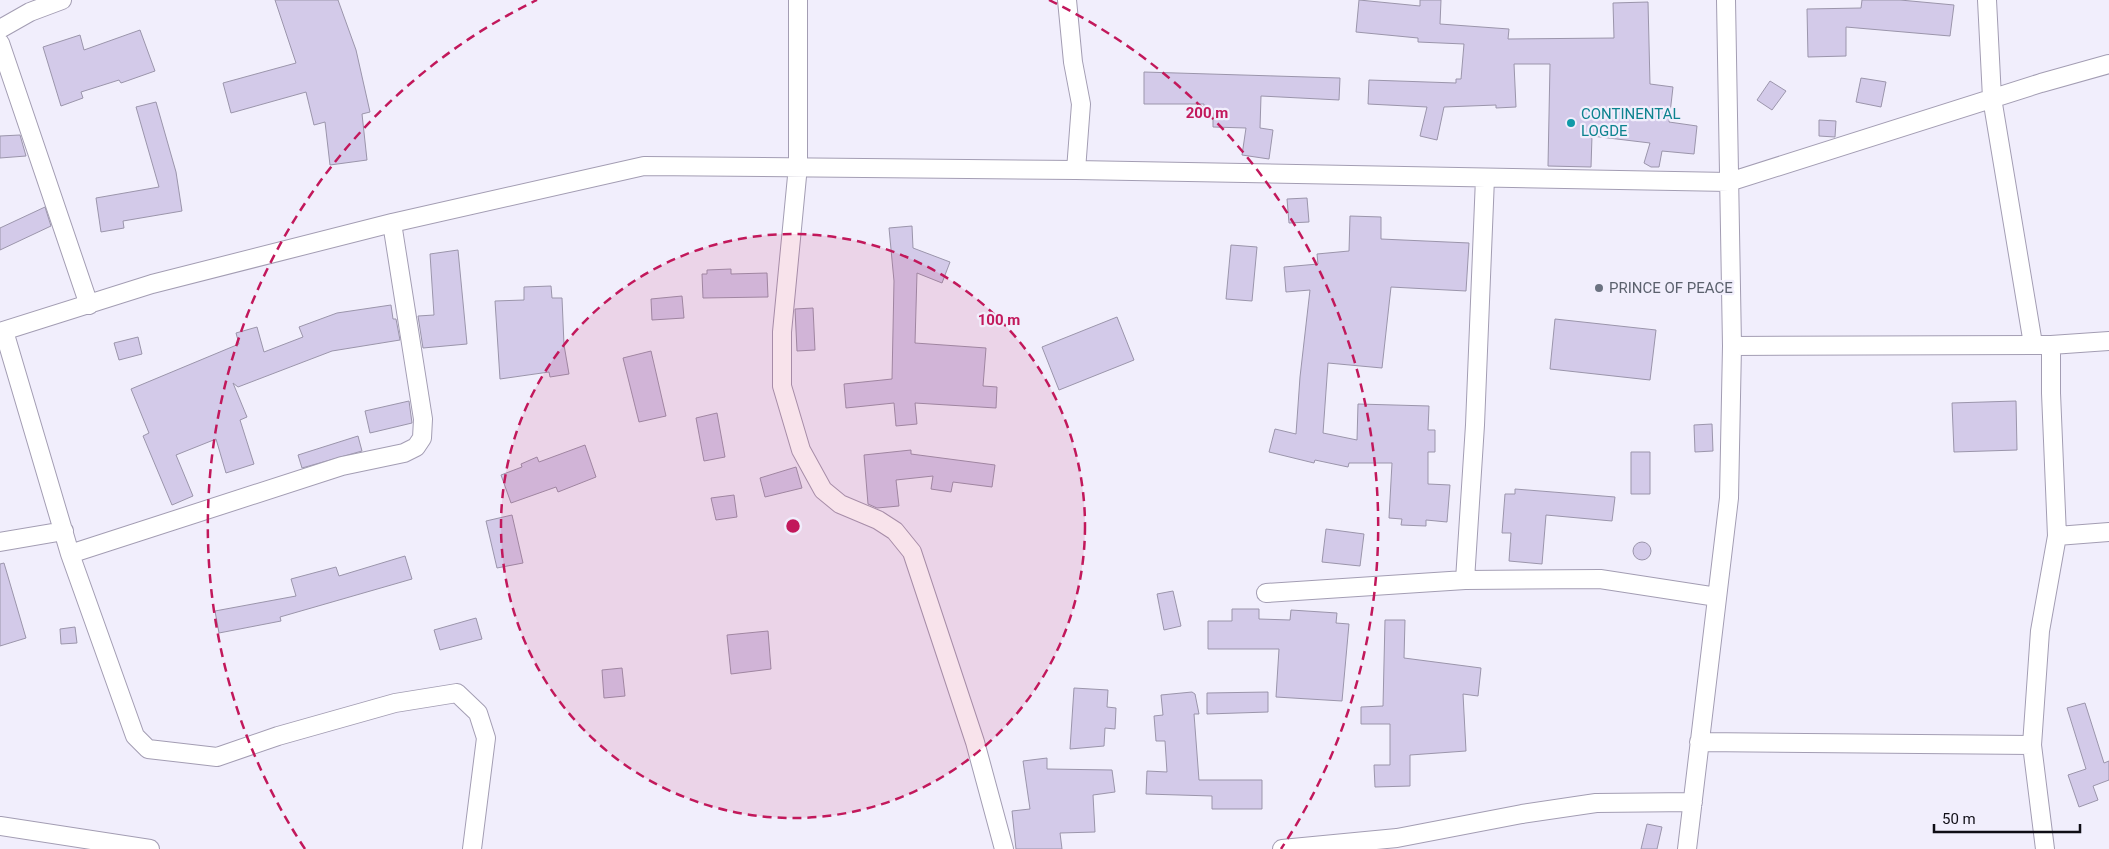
<svg xmlns="http://www.w3.org/2000/svg" width="2109" height="849" viewBox="0 0 2109 849" font-family="Roboto,sans-serif">
	<style>
		.building { fill: #d3cae9; stroke: #9b95ab }
		.lines { fill: none; stroke-linecap: round; stroke-linejoin: round }
		.minor-casing { stroke: #a39db3; stroke-width: 20 }
		.minor { stroke: #fff; stroke-width: 18 }
		.ring { fill: none; stroke: #c2185b; stroke-width: 2.5; stroke-dasharray: 9 6 }
		.culture-dot { fill: #0f9aa8; stroke: #f1eefc; stroke-width: 2 }
		.worship-dot { fill: #6b7280; stroke: #f1eefc; stroke-width: 2 }
		.labels { text-anchor: middle; stroke-width: 4.5; stroke-linejoin: round; paint-order: stroke }
		.culture-label { font-size: 15px; fill: #0d838f; stroke: #f1eefc; text-anchor: start }
		.worship-label { font-size: 15px; fill: #5b616d; stroke: #f1eefc; text-anchor: start }
		.centre { fill: #c2185b; stroke: #f1eefc; stroke-width: 2.5 }
		.ring-label { font-size: 15px; text-anchor: middle; font-weight: bold; fill: #c2185b; stroke: #f1eefc; stroke-width: 4.5; stroke-linejoin: round; paint-order: stroke }
	</style>
	<rect width="100%" height="100%" fill="#f1eefc"/>
	<path class="building" d="M 275,0 L 338,0 L 356,50 L 370,112 L 362,114 L 367,160 L 330,165 L 325,122 L 314,125 L 306,92 L 231,113 L 223,83 L 296,63 Z
		M 1359,0 L 1420,6 L 1420,0 L 1441,0 L 1440,24 L 1509,29 L 1508,39 L 1614,38 L 1613,3 L 1648,2 L 1650,84 L 1673,87 L 1669,122 L 1697,126 L 1694,154 L 1662,151 L 1659,167 L 1651,167 L 1644,163 L 1650,143 L 1592,136 L 1591,167 L 1548,166 L 1550,64 L 1514,64 L 1516,107 L 1496,108 L 1496,105 L 1444,107 L 1437,140 L 1420,136 L 1427,107 L 1368,104 L 1369,80 L 1456,83 L 1456,79 L 1461,79 L 1464,44 L 1418,42 L 1418,38 L 1356,32 Z
		M 1862,0 L 1900,0 L 1954,5 L 1950,36 L 1846,27 L 1846,56 L 1808,57 L 1807,9 L 1861,8 Z
		M 140,30 L 155,71 L 121,83 L 119,80 L 81,92 L 83,98 L 61,106 L 43,47 L 80,35 L 84,50 Z
		M 1144,72 L 1340,78 L 1339,100 L 1261,96 L 1260,128 L 1273,130 L 1269,159 L 1242,155 L 1246,128 L 1213,127 L 1213,113 L 1204,113 L 1204,104 L 1144,104 Z
		M 1861,78 L 1886,82 L 1881,107 L 1856,102 Z
		M 1770,81 L 1786,91 L 1772,110 L 1757,100 Z
		M 156,102 L 176,172 L 182,211 L 123,221 L 124,228 L 101,232 L 96,198 L 159,187 L 136,107 Z
		M 1819,120 L 1836,121 L 1835,137 L 1819,136 Z
		M 20,135 L 26,156 L 0,158 L 0,136 Z
		M 1307,198 L 1309,222 L 1289,223 L 1287,199 Z
		M 45,207 L 51,226 L 0,250 L 0,228 Z
		M 1350,216 L 1381,217 L 1381,239 L 1469,243 L 1466,291 L 1391,287 L 1382,368 L 1328,363 L 1323,433 L 1357,440 L 1358,404 L 1429,406 L 1428,430 L 1435,430 L 1435,452 L 1428,452 L 1428,484 L 1450,485 L 1447,522 L 1426,520 L 1426,526 L 1401,525 L 1402,519 L 1389,518 L 1392,463 L 1349,463 L 1348,467 L 1315,460 L 1314,463 L 1269,452 L 1275,429 L 1296,434 L 1300,377 L 1310,290 L 1286,292 L 1284,267 L 1318,264 L 1317,254 L 1349,251 Z
		M 912,226 L 913,248 L 950,262 L 942,283 L 917,273 L 915,343 L 986,348 L 983,386 L 997,387 L 996,408 L 915,403 L 917,424 L 896,426 L 894,403 L 846,408 L 844,384 L 892,379 L 894,281 L 889,228 Z
		M 1231,245 L 1257,247 L 1252,301 L 1226,299 Z
		M 458,250 L 467,344 L 423,348 L 418,316 L 434,315 L 430,254 Z
		M 731,269 L 731,274 L 767,273 L 768,297 L 703,298 L 702,274 L 707,274 L 707,270 Z
		M 551,286 L 552,298 L 562,298 L 564,345 L 569,374 L 550,377 L 549,372 L 500,379 L 495,301 L 524,300 L 524,287 Z
		M 682,296 L 684,318 L 652,320 L 651,299 Z
		M 391,305 L 393,319 L 396,319 L 400,340 L 332,351 L 238,387 L 233,383 L 247,417 L 240,420 L 254,464 L 226,473 L 216,439 L 176,455 L 193,496 L 172,505 L 143,436 L 149,433 L 131,389 L 239,344 L 236,333 L 257,327 L 264,352 L 303,337 L 299,327 L 337,313 Z
		M 813,308 L 815,350 L 797,351 L 795,309 Z
		M 1117,317 L 1134,360 L 1059,390 L 1042,347 Z
		M 1555,319 L 1656,330 L 1650,380 L 1550,369 Z
		M 138,337 L 142,354 L 119,360 L 114,343 Z
		M 651,351 L 666,416 L 639,422 L 623,358 Z
		M 409,401 L 412,423 L 370,433 L 365,411 Z
		M 2016,401 L 2017,450 L 1954,452 L 1952,403 Z
		M 717,413 L 725,457 L 704,461 L 696,418 Z
		M 1712,424 L 1713,451 L 1695,452 L 1694,425 Z
		M 358,436 L 362,451 L 302,468 L 298,455 Z
		M 585,445 L 596,477 L 558,492 L 556,487 L 511,503 L 501,475 L 522,467 L 521,464 L 537,457 L 539,462 Z
		M 911,450 L 911,454 L 995,465 L 992,487 L 953,482 L 951,492 L 931,489 L 933,476 L 896,480 L 899,506 L 877,508 L 868,504 L 864,455 Z
		M 1631,452 L 1650,452 L 1650,494 L 1631,494 Z
		M 796,467 L 802,488 L 765,497 L 760,478 Z
		M 1515,489 L 1615,497 L 1612,521 L 1546,515 L 1542,564 L 1509,561 L 1511,533 L 1502,533 L 1505,494 L 1515,494 Z
		M 734,495 L 737,517 L 716,520 L 711,498 Z
		M 512,515 L 523,563 L 497,568 L 486,521 Z
		M 1326,529 L 1364,534 L 1360,566 L 1322,562 Z
		M1633 551a9 9 0 1 1 18 0a9 9 0 1 1-18 0Z
		M 405,556 L 412,579 L 280,617 L 281,621 L 219,633 L 215,611 L 296,596 L 291,579 L 336,567 L 339,576 Z
		M 4,563 L 26,638 L 0,646 L 0,564 Z
		M 1173,591 L 1181,626 L 1164,630 L 1157,594 Z
		M 1232,609 L 1259,609 L 1259,619 L 1290,620 L 1291,610 L 1337,613 L 1336,623 L 1349,624 L 1342,701 L 1276,697 L 1279,649 L 1208,649 L 1208,621 L 1232,621 Z
		M 476,618 L 482,639 L 440,650 L 434,630 Z
		M 1385,620 L 1405,620 L 1404,658 L 1481,668 L 1478,696 L 1463,694 L 1466,751 L 1410,755 L 1410,786 L 1375,787 L 1374,765 L 1390,765 L 1390,724 L 1361,724 L 1361,707 L 1383,706 Z
		M 75,627 L 77,643 L 61,644 L 60,629 Z
		M 768,631 L 771,669 L 731,674 L 727,635 Z
		M 622,668 L 625,696 L 604,698 L 602,670 Z
		M 1074,688 L 1108,690 L 1107,707 L 1116,708 L 1115,729 L 1105,728 L 1104,746 L 1070,749 Z
		M 1192,692 L 1195,694 L 1199,714 L 1194,714 L 1199,780 L 1262,780 L 1262,809 L 1212,809 L 1212,796 L 1146,794 L 1147,771 L 1167,772 L 1165,741 L 1156,741 L 1154,716 L 1163,715 L 1161,695 Z
		M 1268,692 L 1268,712 L 1207,714 L 1207,693 Z
		M 2085,703 L 2104,763 L 2109,761 L 2109,780 L 2093,786 L 2098,800 L 2079,807 L 2068,775 L 2086,769 L 2067,708 Z
		M 1047,758 L 1047,769 L 1112,770 L 1115,792 L 1093,795 L 1095,832 L 1060,833 L 1062,849 L 1016,849 L 1012,811 L 1030,809 L 1023,761 Z
		M 1647,824 L 1662,827 L 1657,849 L 1641,849 Z"/>
	<g class="lines">
		<defs>
			<path id="minor" d="M 798,0 L 798,166 L 782,332 L 782,386 L 801,450 L 823,490 L 840,504 L 878,520 L 895,531 L 912,552 L 975,742 L 1004,849
				M 1067,0 L 1073,62 L 1081,104 L 1076,170
				M 1987,0 L 1992,98 L 2033,344
				M 0,29 L 30,12 L 62,0
				M 0,43 L 89,305
				M 4,331 L 70,554 L 135,736 L 148,749 L 217,757 L 278,736 L 395,703 L 457,693 L 478,713 L 486,738 L 472,849
				M 0,332 L 152,284 L 392,223 L 644,166 L 1076,170 L 1729,182 L 2041,83 L 2109,64
				M 1732,346 L 2051,345 L 2109,341
				M 2057,536 L 2109,532
				M 0,542 L 64,531
				M 70,554 L 342,466 L 404,453 L 416,447 L 422,438 L 423,419 L 392,223
				M 1465,580 L 1475,425 L 1485,178
				M 1266,593 L 1465,580 L 1600,579 L 1717,597
				M 1699,742 L 2032,745
				M 0,826 L 150,849
				M 1282,849 L 1397,838 L 1522,814 L 1596,803 L 1693,802
				M 1687,849 L 1729,498 L 1732,346 L 1726,0
				M 2045,849 L 2032,745 L 2040,631 L 2057,536 L 2051,393 L 2051,345"/>
		</defs>
		<use href="#minor" class="minor-casing"/>
		<use href="#minor" class="minor"/>
	</g>
	<circle cx="793" cy="526" r="292" fill="#c2185b" fill-opacity=".12"/>
	<g class="ring">
		<circle cx="793" cy="526" r="292"/>
		<path d="M305 849A585 585 0 0 1 537 0M1049 0A585 585 0 0 1 1281 849"/>
	</g>
	<circle class="culture-dot" cx="1571" cy="123" r="5"/>
	<circle class="worship-dot" cx="1599" cy="288" r="5"/>
	<g class="labels">
		<g class="culture-label">
			<text x="1581" y="119">CONTINENTAL<tspan x="1581" dy="17">LOGDE</tspan></text>
		</g>
		<g class="worship-label">
			<text x="1609" y="293">PRINCE OF PEACE</text>
		</g>
	</g>
	<circle cx="793" cy="526" r="8" class="centre"/>
	<g class="ring-label">
		<text x="1207" y="118">200 m</text>
		<text x="999" y="325">100 m</text>
	</g>
	<path d="M1934 824v8h146v-8" fill="none" stroke="#0f0d15" stroke-width="2.5"/>
	<text x="1942" y="824" font-size="15" fill="#0f0d15" stroke="#f1eefc" stroke-width="4" paint-order="stroke">50 m</text>
</svg>
